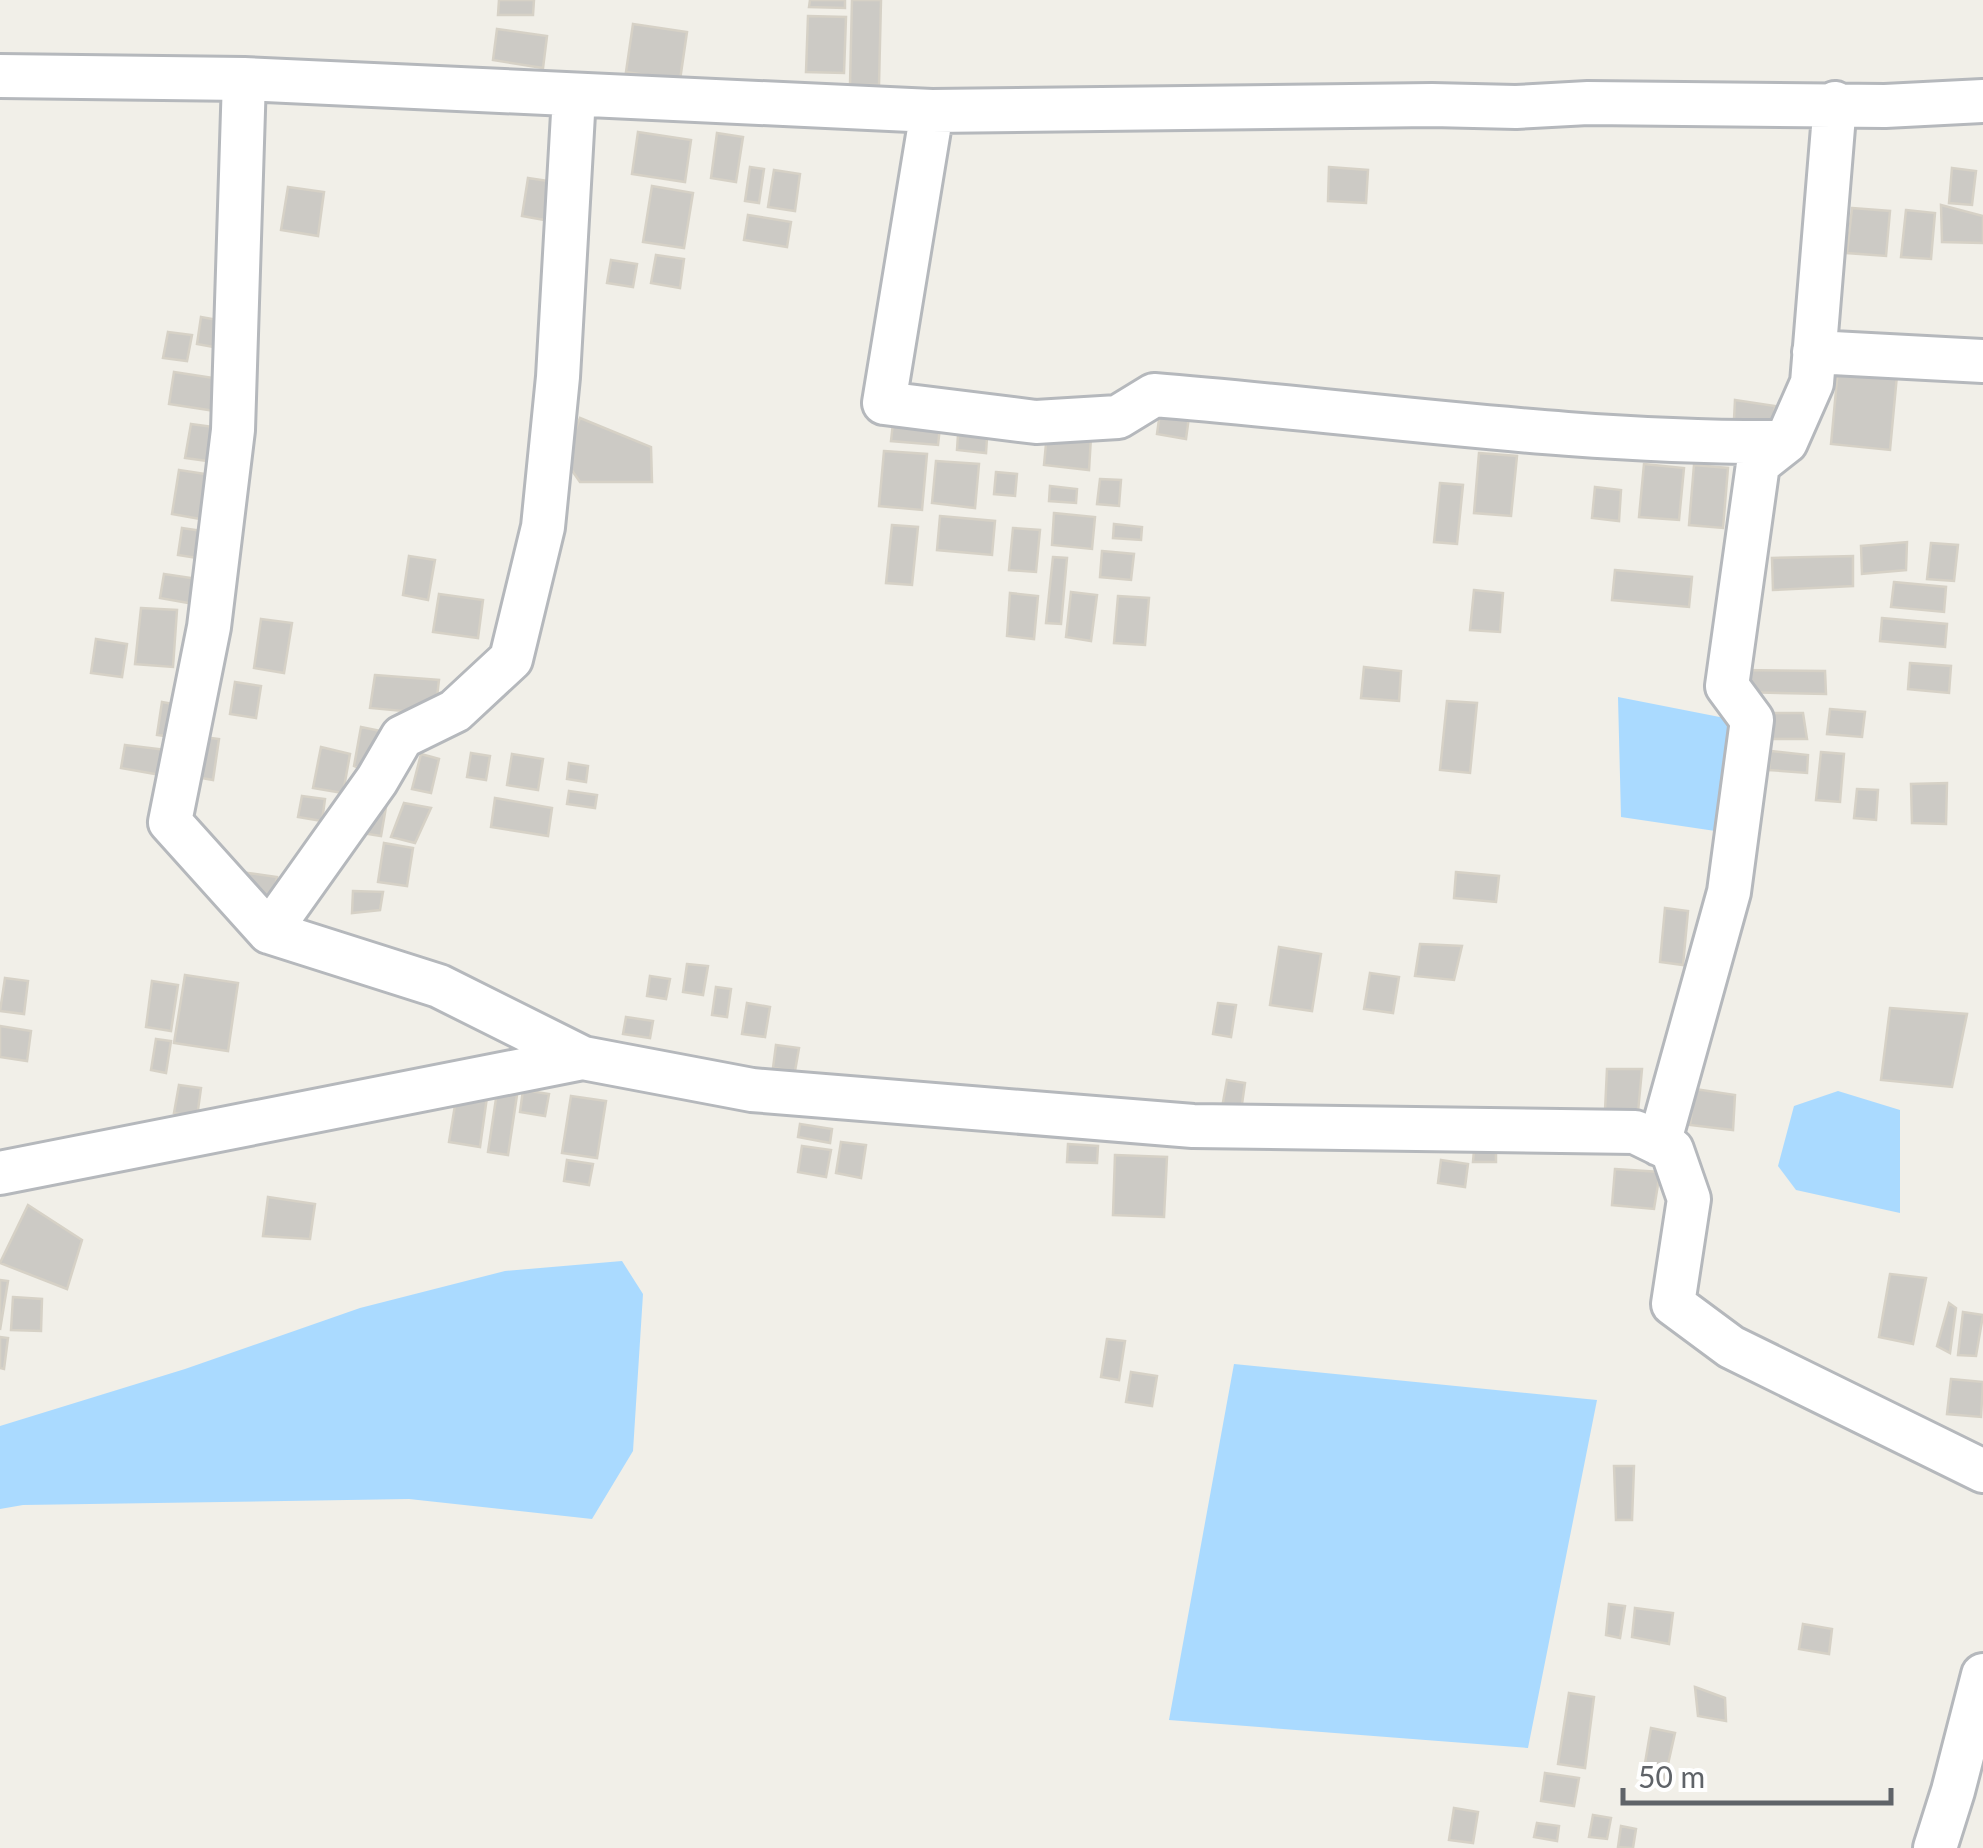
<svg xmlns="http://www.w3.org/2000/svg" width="1983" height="1848" viewBox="0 0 1983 1848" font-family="Lato,sans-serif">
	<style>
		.water { fill: #aadaff }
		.building { fill: #cccac5; stroke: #d6d1c6; stroke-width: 2.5 }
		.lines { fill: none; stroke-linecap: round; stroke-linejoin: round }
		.street-casing { stroke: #b5b8bc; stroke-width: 48 }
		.street { stroke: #fff; stroke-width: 42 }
	</style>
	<rect width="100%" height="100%" fill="#f1efe8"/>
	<path class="water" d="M 1618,697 L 1740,721 L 1722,832 L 1621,817 Z
		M 1838,1091 L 1900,1110 L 1900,1213 L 1796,1190 L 1778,1166 L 1794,1106 Z
		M 622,1261 L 643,1294 L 633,1451 L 592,1519 L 409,1499 L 23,1505 L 0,1509 L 0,1426 L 185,1369 L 360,1308 L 505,1271 Z
		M 1234,1364 L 1597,1400 L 1528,1748 L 1169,1720 Z"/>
	<path class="building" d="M 499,0 L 534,0 L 533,15 L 498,15 Z
		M 810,0 L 845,0 L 845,8 L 809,7 Z
		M 852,0 L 881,0 L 879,85 L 850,85 Z
		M 808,16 L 846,17 L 844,73 L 806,72 Z
		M 633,24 L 687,32 L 680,80 L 626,72 Z
		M 497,29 L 547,36 L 543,68 L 493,60 Z
		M 638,132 L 691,140 L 685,182 L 632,174 Z
		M 717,133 L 743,137 L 736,182 L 711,178 Z
		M 750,167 L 764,169 L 759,203 L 745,201 Z
		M 1329,167 L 1368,170 L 1366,203 L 1328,201 Z
		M 1952,168 L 1976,171 L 1972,205 L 1949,203 Z
		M 774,170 L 800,174 L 795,211 L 768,207 Z
		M 528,178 L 555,182 L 550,221 L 522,216 Z
		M 652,186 L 693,193 L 684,248 L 643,242 Z
		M 288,187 L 324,192 L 318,236 L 281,230 Z
		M 1941,205 L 1983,216 L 1983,243 L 1942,242 Z
		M 1852,208 L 1890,211 L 1886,256 L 1847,253 Z
		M 1906,210 L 1935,213 L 1931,259 L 1901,257 Z
		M 748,215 L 791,222 L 787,247 L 744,240 Z
		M 656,255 L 684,259 L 680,288 L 651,283 Z
		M 611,260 L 637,264 L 633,287 L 607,283 Z
		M 201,317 L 229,322 L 225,349 L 197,344 Z
		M 168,332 L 192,335 L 187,361 L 163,358 Z
		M 1838,369 L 1897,375 L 1890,450 L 1831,444 Z
		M 174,372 L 220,379 L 215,411 L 169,404 Z
		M 1735,400 L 1775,406 L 1773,424 L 1734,420 Z
		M 1161,405 L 1190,409 L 1186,439 L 1157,434 Z
		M 894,414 L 941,418 L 938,445 L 891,441 Z
		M 580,418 L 651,447 L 652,482 L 580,482 L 564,459 Z
		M 191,424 L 221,428 L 215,462 L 185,458 Z
		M 1047,433 L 1091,437 L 1089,470 L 1044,465 Z
		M 958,435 L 987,438 L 986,453 L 957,450 Z
		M 884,451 L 927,454 L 922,510 L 879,506 Z
		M 1479,453 L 1517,456 L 1511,516 L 1474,513 Z
		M 936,461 L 979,464 L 975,508 L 932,503 Z
		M 1644,464 L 1684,468 L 1679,520 L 1639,517 Z
		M 1694,465 L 1728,468 L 1723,528 L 1689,525 Z
		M 179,470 L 212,475 L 206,520 L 172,514 Z
		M 996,472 L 1017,474 L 1015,496 L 994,494 Z
		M 1100,479 L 1121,480 L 1119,506 L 1097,504 Z
		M 1440,483 L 1463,485 L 1457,544 L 1434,542 Z
		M 1050,486 L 1077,489 L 1076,503 L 1049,501 Z
		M 1595,487 L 1621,490 L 1619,521 L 1592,518 Z
		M 1054,513 L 1095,517 L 1092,549 L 1052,545 Z
		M 940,516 L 995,521 L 992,555 L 937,550 Z
		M 1114,524 L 1142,527 L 1141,540 L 1113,538 Z
		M 892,525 L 918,527 L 912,585 L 886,583 Z
		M 182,528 L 209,532 L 204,559 L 178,555 Z
		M 1013,528 L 1040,530 L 1036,572 L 1009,570 Z
		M 1907,542 L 1906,570 L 1862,574 L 1861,546 Z
		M 1931,543 L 1958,545 L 1954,581 L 1927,579 Z
		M 1102,551 L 1134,554 L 1131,580 L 1100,577 Z
		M 409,556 L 435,560 L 428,600 L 403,595 Z
		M 1853,556 L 1853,586 L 1773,590 L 1772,558 Z
		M 1053,557 L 1067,558 L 1061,624 L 1046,623 Z
		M 1615,570 L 1692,577 L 1689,607 L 1612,600 Z
		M 164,574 L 198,579 L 194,604 L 160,598 Z
		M 1894,582 L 1946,587 L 1944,612 L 1891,607 Z
		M 1474,590 L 1503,593 L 1500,632 L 1470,630 Z
		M 1071,592 L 1097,595 L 1091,641 L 1066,637 Z
		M 1010,593 L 1038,596 L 1034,639 L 1007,636 Z
		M 439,594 L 483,600 L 478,638 L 433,632 Z
		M 1118,596 L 1149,598 L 1145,645 L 1114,643 Z
		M 141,608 L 177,610 L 173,667 L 135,664 Z
		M 1882,618 L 1947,624 L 1945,647 L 1880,641 Z
		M 261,619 L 292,623 L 284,673 L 254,668 Z
		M 96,639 L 127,644 L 122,677 L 91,673 Z
		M 1910,663 L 1951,666 L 1949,693 L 1908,689 Z
		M 1364,667 L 1401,671 L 1399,701 L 1361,698 Z
		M 1738,670 L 1825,671 L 1826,694 L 1740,692 Z
		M 375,675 L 439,680 L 435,714 L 370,708 Z
		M 235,682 L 261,686 L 256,718 L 230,714 Z
		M 1447,701 L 1477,703 L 1470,773 L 1440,770 Z
		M 162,702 L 184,706 L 179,738 L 157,735 Z
		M 1830,709 L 1865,712 L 1862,737 L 1827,734 Z
		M 1772,713 L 1803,713 L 1807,739 L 1771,739 Z
		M 361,727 L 390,733 L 374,774 L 354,766 Z
		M 196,736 L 219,739 L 213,780 L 190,776 Z
		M 125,745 L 167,750 L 166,776 L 121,768 Z
		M 321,747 L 350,754 L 343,793 L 313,788 Z
		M 1771,751 L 1808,755 L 1807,773 L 1769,770 Z
		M 1821,752 L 1844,754 L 1840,802 L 1816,800 Z
		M 471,753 L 490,756 L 486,780 L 467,777 Z
		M 421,754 L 439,759 L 431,793 L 412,789 Z
		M 512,754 L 543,759 L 538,790 L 507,785 Z
		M 569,763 L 588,766 L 586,782 L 567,779 Z
		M 1947,783 L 1946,824 L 1912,823 L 1911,784 Z
		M 1857,789 L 1878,790 L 1876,820 L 1854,818 Z
		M 569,791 L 597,795 L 595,808 L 567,804 Z
		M 302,796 L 325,799 L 322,821 L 298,817 Z
		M 495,798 L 552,808 L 548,836 L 491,827 Z
		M 404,803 L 431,808 L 415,843 L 391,837 Z
		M 372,804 L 386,807 L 381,836 L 368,834 Z
		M 384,843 L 413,848 L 407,886 L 378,882 Z
		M 1456,872 L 1499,876 L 1496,902 L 1454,898 Z
		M 248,873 L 277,877 L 272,906 L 244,901 Z
		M 353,891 L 383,892 L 380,910 L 352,913 Z
		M 1665,908 L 1688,911 L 1683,965 L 1660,962 Z
		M 1420,944 L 1462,946 L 1454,980 L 1415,976 Z
		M 1279,947 L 1321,954 L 1312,1011 L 1270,1005 Z
		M 687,964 L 708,966 L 703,995 L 683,992 Z
		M 1370,973 L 1399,977 L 1393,1013 L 1364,1009 Z
		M 185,975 L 238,983 L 228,1051 L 174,1043 Z
		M 650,976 L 670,979 L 666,999 L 647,996 Z
		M 5,978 L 28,981 L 24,1014 L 0,1011 Z
		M 152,981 L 178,985 L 171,1031 L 146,1027 Z
		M 716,987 L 731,989 L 727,1017 L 712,1015 Z
		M 747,1003 L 770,1007 L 765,1037 L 742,1034 Z
		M 1218,1003 L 1236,1005 L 1231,1037 L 1213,1034 Z
		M 1890,1008 L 1967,1014 L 1952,1087 L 1881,1080 Z
		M 626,1017 L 653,1021 L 650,1038 L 623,1034 Z
		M 0,1026 L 31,1031 L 27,1061 L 0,1057 Z
		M 156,1039 L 171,1041 L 166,1073 L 151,1070 Z
		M 776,1045 L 799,1048 L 795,1071 L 773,1068 Z
		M 1607,1069 L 1642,1069 L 1638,1112 L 1605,1111 Z
		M 1227,1080 L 1245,1083 L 1241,1111 L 1222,1108 Z
		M 179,1085 L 201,1088 L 197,1117 L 174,1113 Z
		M 1695,1089 L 1735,1095 L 1733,1130 L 1690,1125 Z
		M 523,1090 L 549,1094 L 545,1116 L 520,1112 Z
		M 497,1092 L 517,1095 L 508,1155 L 488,1152 Z
		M 457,1093 L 487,1097 L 480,1147 L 449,1142 Z
		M 571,1096 L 606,1101 L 597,1158 L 562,1153 Z
		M 800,1124 L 832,1129 L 830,1143 L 798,1137 Z
		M 1475,1138 L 1496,1141 L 1496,1162 L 1473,1162 Z
		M 841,1142 L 866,1145 L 861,1178 L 836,1173 Z
		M 1068,1144 L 1098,1146 L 1097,1163 L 1067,1162 Z
		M 802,1146 L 831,1150 L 826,1177 L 798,1172 Z
		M 1115,1155 L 1167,1157 L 1164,1217 L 1113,1215 Z
		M 567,1160 L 593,1164 L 589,1185 L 564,1181 Z
		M 1441,1160 L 1468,1164 L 1465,1187 L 1438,1183 Z
		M 1615,1169 L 1660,1172 L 1654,1209 L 1612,1205 Z
		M 268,1197 L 315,1204 L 310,1239 L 263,1236 Z
		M 28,1205 L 82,1240 L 67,1289 L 0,1263 Z
		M 1890,1274 L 1926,1278 L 1913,1344 L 1879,1337 Z
		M 0,1280 L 8,1281 L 0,1330 Z
		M 13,1297 L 42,1299 L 41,1331 L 11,1330 Z
		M 1949,1303 L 1956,1308 L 1950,1353 L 1937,1346 Z
		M 1963,1312 L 1983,1315 L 1976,1356 L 1958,1355 Z
		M 0,1337 L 8,1338 L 4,1369 L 0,1368 Z
		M 1107,1339 L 1125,1341 L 1119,1380 L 1101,1377 Z
		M 1131,1372 L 1157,1376 L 1152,1406 L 1126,1402 Z
		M 1951,1379 L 1983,1382 L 1981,1417 L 1947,1414 Z
		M 1614,1466 L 1634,1466 L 1632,1520 L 1616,1520 Z
		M 1609,1604 L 1625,1606 L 1620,1638 L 1606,1635 Z
		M 1635,1608 L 1673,1613 L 1669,1644 L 1632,1637 Z
		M 1803,1624 L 1832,1629 L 1829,1654 L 1799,1649 Z
		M 1695,1687 L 1725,1698 L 1726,1721 L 1698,1716 Z
		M 1569,1693 L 1594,1697 L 1585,1768 L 1558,1764 Z
		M 1651,1728 L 1675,1733 L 1664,1782 L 1643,1775 Z
		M 1545,1773 L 1579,1778 L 1574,1806 L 1541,1801 Z
		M 1454,1808 L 1478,1812 L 1473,1843 L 1449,1840 Z
		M 1593,1815 L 1611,1818 L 1607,1839 L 1589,1837 Z
		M 1537,1823 L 1559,1826 L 1557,1841 L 1534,1837 Z
		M 1621,1826 L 1636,1829 L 1633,1848 L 1618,1847 Z"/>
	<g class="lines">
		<defs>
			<path id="street" d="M 0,76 L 244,79 L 932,111 L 1432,105 L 1516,107 L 1588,103 L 1885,106 L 1983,101
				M 244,79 L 233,430 L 209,627 L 170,822 L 269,932
				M 574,96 L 558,377 L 543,527 L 511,659 L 455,711 L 402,737 L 377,780 L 269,932 L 439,986 L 583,1058 L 752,1090 L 1193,1126 L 1635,1132 L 1672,1150 L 1689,1199 L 1673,1304 L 1731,1347 L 1983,1471
				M 932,111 L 884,403 L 1036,422 L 1118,417 L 1154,395 C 1365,412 1575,444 1786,442 L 1812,383 L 1835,103
				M 1814,352 L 1983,361
				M 1659,1144 L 1729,892 L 1752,720 L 1727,686 L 1758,464 L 1786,442
				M 0,1173 L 583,1058
				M 1935,1848 L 1953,1791 L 1983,1675"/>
		</defs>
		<use href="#street" class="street-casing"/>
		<use href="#street" class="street"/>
	</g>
	<path d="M1623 1788v15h268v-15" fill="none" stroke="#5f6368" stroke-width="5"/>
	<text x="1638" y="1788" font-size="30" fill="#5f6368" stroke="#ffffff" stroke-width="8" paint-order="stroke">50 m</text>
</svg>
